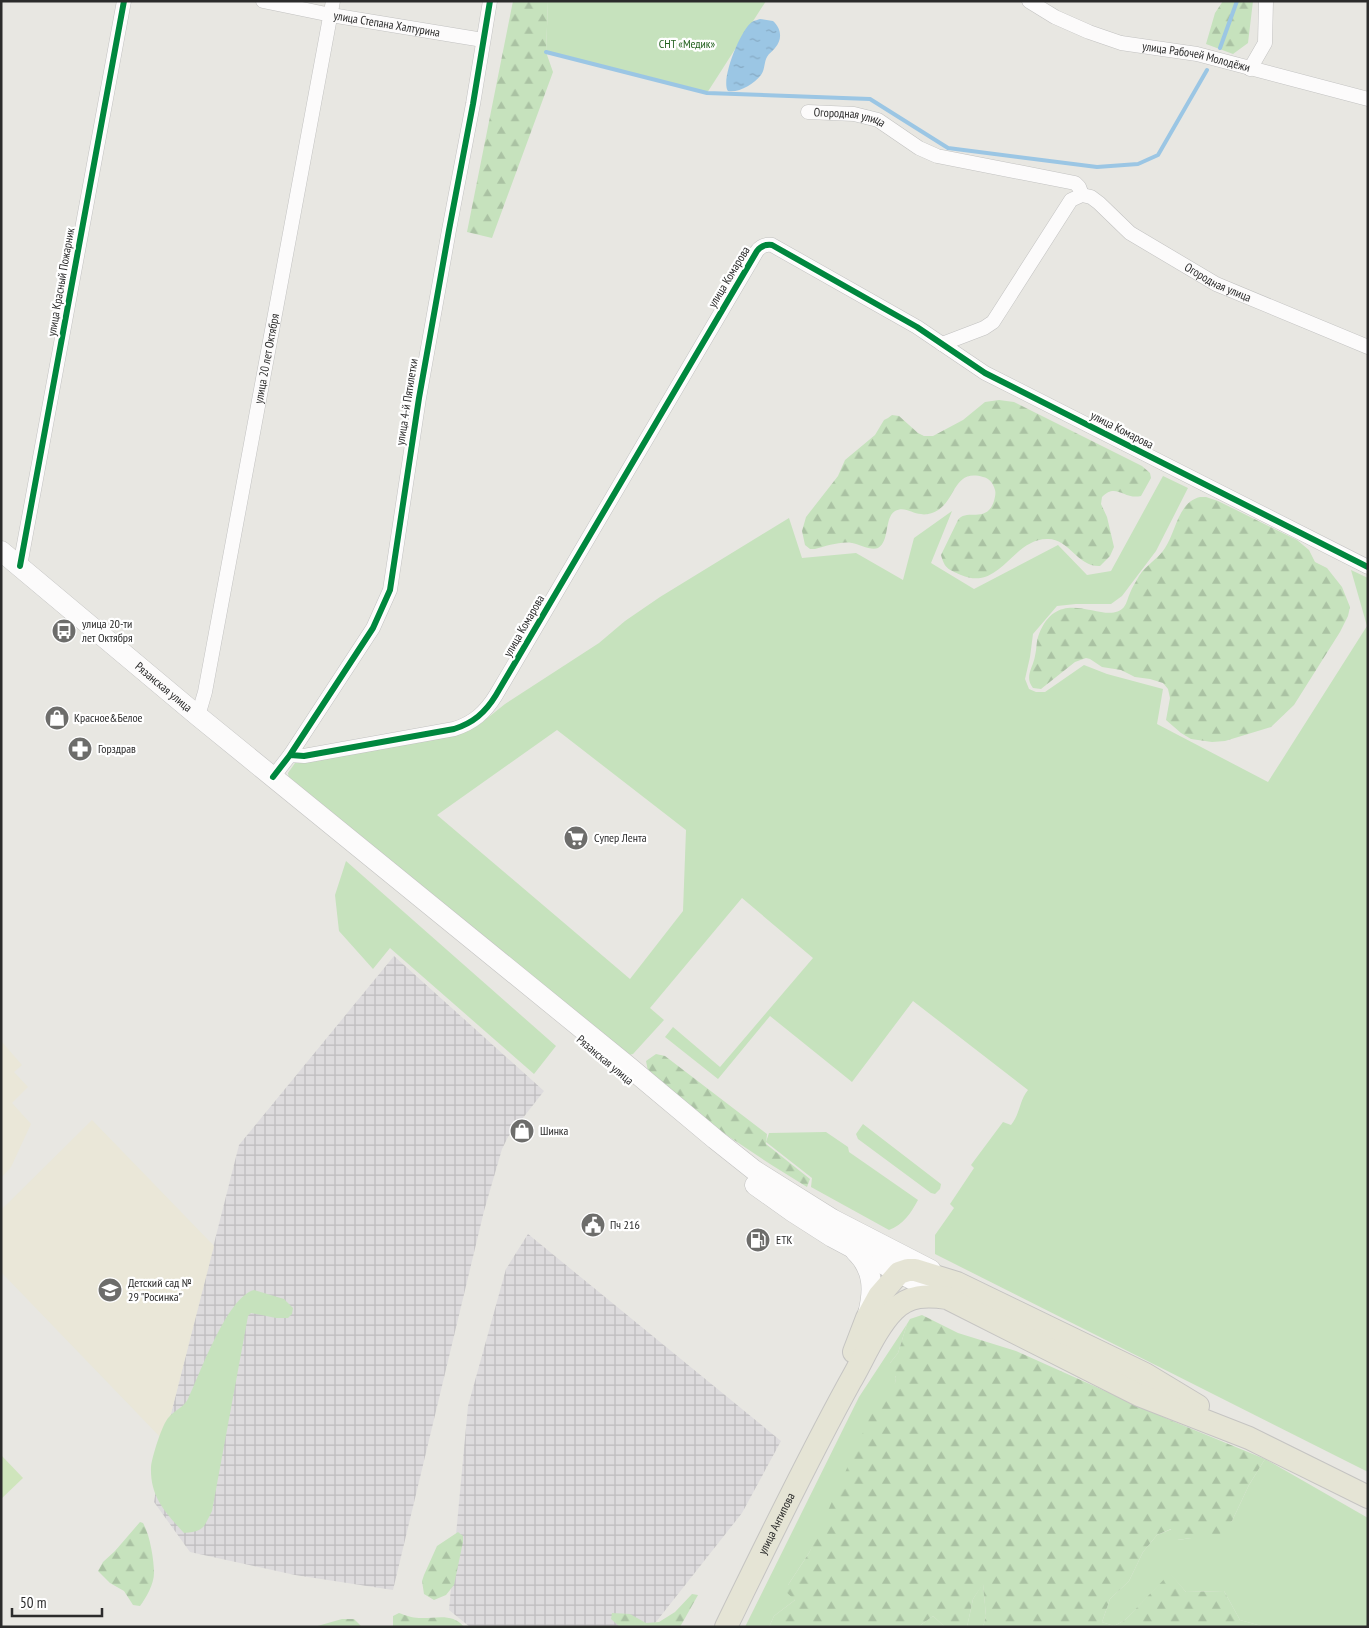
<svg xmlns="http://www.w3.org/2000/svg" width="1369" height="1628" viewBox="0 0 1369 1628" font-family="'PT Sans Narrow',sans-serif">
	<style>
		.industrial { fill: url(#industrial-grid) }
		.education { fill: #eae7d8 }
		.grass { fill: #c6e2bd; fill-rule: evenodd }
		.forest { fill: url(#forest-firs) }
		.pitch { fill: #cfe5bc }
		.water { fill: url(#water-ripples) }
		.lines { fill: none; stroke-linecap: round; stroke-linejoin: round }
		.stream { stroke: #9bc6e4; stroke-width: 4 }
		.street-casing { stroke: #c2c2c1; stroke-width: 15 }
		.secondary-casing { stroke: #c2c2c1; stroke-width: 21 }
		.primary-casing { stroke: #c5c4c2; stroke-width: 24 }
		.street { stroke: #fcfbfb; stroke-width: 14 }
		.secondary { stroke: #fcfbfb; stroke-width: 20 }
		.primary { stroke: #e5e4d5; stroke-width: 22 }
		.cycleway-casing { stroke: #fff; stroke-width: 9 }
		.cycleway { stroke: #00873e; stroke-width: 6 }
		.labels { text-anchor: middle; stroke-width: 4.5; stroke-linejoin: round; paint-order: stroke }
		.street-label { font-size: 12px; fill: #2b2b2b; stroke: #fff }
		.park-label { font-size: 12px; fill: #246220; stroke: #fff }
		.poi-label { font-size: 12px; fill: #2b2b2b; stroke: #fff; text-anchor: start }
	</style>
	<defs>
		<pattern id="industrial-grid" width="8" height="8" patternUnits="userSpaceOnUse" patternTransform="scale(1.25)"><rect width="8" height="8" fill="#dddbdd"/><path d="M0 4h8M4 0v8" fill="none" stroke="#bebcbe"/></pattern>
		<pattern id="forest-firs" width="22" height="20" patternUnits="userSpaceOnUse" patternTransform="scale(1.25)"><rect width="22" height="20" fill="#c6e2bd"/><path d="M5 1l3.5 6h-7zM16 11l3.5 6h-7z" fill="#aac2a3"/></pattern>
		<pattern id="water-ripples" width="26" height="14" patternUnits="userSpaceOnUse" patternTransform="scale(1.25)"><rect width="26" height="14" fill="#9bc6e4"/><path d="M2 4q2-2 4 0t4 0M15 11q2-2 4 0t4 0" fill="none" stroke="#86aac4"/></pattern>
	</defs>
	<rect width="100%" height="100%" fill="#e8e7e2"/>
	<path class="industrial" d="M 394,956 L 544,1091 L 508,1137 L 502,1149 L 484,1211 L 393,1590 L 295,1575 L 190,1552 L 154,1502 L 164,1441 L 239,1145 Z
		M 528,1234 L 781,1441 L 742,1513 L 652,1627 L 470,1627 L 449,1610 L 468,1406 L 506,1269 Z"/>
	<path class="education" d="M 1,1041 L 22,1065 L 14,1072 L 28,1087 L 12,1103 L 31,1124 L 11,1167 L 1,1178 Z
		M 92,1120 L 214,1246 L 164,1441 L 1,1272 L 1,1210 Z"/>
	<path class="grass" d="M 548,1 L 766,1 L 707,93 L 546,52 Z
		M 1163,476 L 1188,488 L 1156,551 L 1122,596 L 1111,604 L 1076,604 L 1057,606 L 1033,634 L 1030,657 L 1025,679 L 1029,689 L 1036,692 L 1045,692 L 1084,665 L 1107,674 L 1163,689 L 1157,724 L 1268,782 L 1367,626 L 1351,570 L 1368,578 L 1368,1472 L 935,1254 L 935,1235 L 954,1208 L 950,1204 L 974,1168 L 971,1165 L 1003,1122 L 1011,1125 C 1021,1112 1019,1101 1028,1090 L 913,1001 L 852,1082 L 770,1016 L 718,1079 L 665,1037 L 673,1027 L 720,1067 L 813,958 L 742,898 L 650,1008 L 664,1020 L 633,1054 L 621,1057 L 289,779 L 288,773 L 295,763 L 467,731 L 480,724 L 505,704 L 599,643 L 625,621 L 660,597 L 789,518 L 802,558 L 856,553 L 903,580 L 914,538 L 952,511 L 931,563 L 974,589 L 1058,545 L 1087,575 L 1111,571 ZM 557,730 L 686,830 L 683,911 L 630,979 L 437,815 Z
		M 346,861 L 556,1046 L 534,1074 L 390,948 L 373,969 L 339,931 L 335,895 Z
		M 863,1124 L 941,1184 L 940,1189 L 935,1194 L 931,1193 L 858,1139 L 856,1134 Z
		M 826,1132 L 848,1147 L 849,1152 L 918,1200 C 911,1213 903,1225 889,1230 L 811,1187 L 812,1178 L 766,1142 L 769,1133 Z
		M 254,1290 L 284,1299 L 293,1308 L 292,1314 L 288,1318 L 276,1318 L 251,1313 L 248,1316 L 212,1511 C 203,1529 204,1531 184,1533 C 165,1512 150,1497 151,1467 C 152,1457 162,1424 169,1417 C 175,1410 183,1408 188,1399 C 200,1374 227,1297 254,1290 Z
		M 907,1324 L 898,1353 L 890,1363 L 896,1378 L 895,1383 L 809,1553 L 788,1585 L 795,1600 L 774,1616 L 769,1627 L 745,1627 L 859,1397 Z
		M 1265,1459 L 1368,1518 L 1368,1627 L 1265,1627 L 1240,1620 L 1224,1591 L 1186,1592 L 1170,1574 L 1125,1620 L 1114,1626 L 1102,1622 L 1110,1599 L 1129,1581 L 1143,1552 L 1157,1535 L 1172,1529 L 1178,1540 L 1191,1538 L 1209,1538 L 1232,1521 L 1249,1485 Z
		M 983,1583 L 986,1616 L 983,1627 L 967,1627 L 973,1599 Z
		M 933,1616 L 945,1627 L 898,1627 L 918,1627 Z"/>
	<path class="forest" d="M 513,1 L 548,1 L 546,52 L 553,72 L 492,238 L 467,232 Z
		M 1223,1 L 1253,1 L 1248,43 L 1233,54 L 1206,44 L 1215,13 Z
		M 999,400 L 1014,402 L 1142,466 L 1150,473 L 1151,478 L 1141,496 C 1124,500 1116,482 1102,497 L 1101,504 L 1107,517 L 1114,547 L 1110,556 L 1100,566 C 1077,567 1069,538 1047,539 C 1012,539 1000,592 961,575 C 948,569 945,569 941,555 L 958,520 C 966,508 987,524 994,501 C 995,497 996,493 995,490 C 993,483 989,478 983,477 C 951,468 957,505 932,513 C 929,514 924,515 921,514 C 912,514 905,506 895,511 C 884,518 890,541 878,548 C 871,551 859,544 852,543 C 841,541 826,546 815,549 L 810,549 L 805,545 L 802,531 L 806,517 L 838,476 L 845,460 L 875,435 L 884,420 L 888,418 L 892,415 L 899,416 L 918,433 L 924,436 L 933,436 L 963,420 L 985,402 Z
		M 1200,497 L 1206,497 L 1218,501 L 1297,540 L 1309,550 L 1315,562 L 1327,568 L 1342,587 L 1350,607 L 1348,616 L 1340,632 L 1294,705 L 1271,727 L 1225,741 L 1212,742 L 1191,739 L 1181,733 L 1166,720 L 1170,698 L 1168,689 L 1163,683 L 1150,679 L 1135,677 L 1121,670 L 1102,667 L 1090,659 L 1086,658 L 1075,662 L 1041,689 L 1033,688 C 1024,677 1033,668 1035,656 C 1037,648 1036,641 1039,634 C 1060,581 1106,628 1124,607 C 1127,603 1128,597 1130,593 C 1132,587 1136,582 1139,576 C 1146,565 1158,559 1165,548 C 1176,532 1178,502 1200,497 Z
		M 656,1054 L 665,1056 L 767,1134 L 766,1144 L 810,1179 L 807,1187 L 770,1164 L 716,1128 L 648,1071 L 646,1061 Z
		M 922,1315 L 958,1333 L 1016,1351 L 1170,1420 L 1265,1459 L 1249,1485 L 1232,1521 L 1219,1535 L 1210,1538 L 1191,1538 L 1177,1540 L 1171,1529 L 1157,1535 L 1143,1552 L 1129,1581 L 1110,1599 L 1102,1622 L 1114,1626 L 1125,1620 L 1170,1573 L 1186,1592 L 1224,1591 L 1240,1620 L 1265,1627 L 983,1627 L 986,1616 L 983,1584 L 973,1599 L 967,1627 L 945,1627 L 933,1616 L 918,1627 L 769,1627 L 774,1616 L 795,1600 L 786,1592 L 788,1585 L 809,1553 L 882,1390 L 895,1383 L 896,1377 L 888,1369 L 890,1363 L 898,1353 L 907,1324 L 910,1319 Z
		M 140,1522 L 143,1523 C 150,1535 154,1560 154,1573 C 154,1584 146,1598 140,1606 L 133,1605 L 124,1591 L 110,1583 L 98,1571 L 103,1562 L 115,1551 Z
		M 458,1532 L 463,1536 L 463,1542 L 454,1585 L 446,1595 L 434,1600 L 424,1594 L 422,1581 L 424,1575 L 437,1546 Z
		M 692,1594 L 698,1595 L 680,1627 L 620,1627 L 611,1619 L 612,1613 L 630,1614 L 646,1623 L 659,1622 L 675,1612 Z
		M 399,1613 C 405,1615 412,1618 419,1618 C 435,1619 452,1612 464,1627 L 393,1627 L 393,1616 Z
		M 342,1619 L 354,1619 L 362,1627 L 314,1627 Z"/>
	<path class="pitch" d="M 1,1455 L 23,1478 L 1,1499 Z"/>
	<path class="water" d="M 760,19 L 773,21 C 781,28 783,39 775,48 C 773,51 769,53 767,57 C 764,62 765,70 761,75 C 754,84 739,93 728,91 C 720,80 741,29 752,22 C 755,20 758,20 760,19 Z"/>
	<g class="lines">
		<path class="stream" d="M 1220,48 L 1237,1
			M 546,52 L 707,93 L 870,99 L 948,148 L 1097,167 L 1138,164 L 1158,155 L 1207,70"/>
		<defs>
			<g id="street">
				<path id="s1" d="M 263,1 L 331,15 L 483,40"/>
				<path id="s2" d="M 1029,1 L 1055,17 L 1089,32 L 1121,43 L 1197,54 L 1368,99"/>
				<path d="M 1250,69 L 1265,43 L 1266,1"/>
				<path id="s3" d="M 808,112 L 854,114 L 878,120 L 919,148 L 937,156 L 1075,183 L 1079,187 L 1082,195"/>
				<path id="s4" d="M 942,344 L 984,328 L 993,322 L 1071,200 L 1082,195 L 1091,197 L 1099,203 L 1130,233 L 1216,284 L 1368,347"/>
				<path d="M 20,566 L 124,1"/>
				<path id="s5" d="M 198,716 L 205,692 L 333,1"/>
				<path d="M 290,755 L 304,756 L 454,729 C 473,723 485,713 496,695 L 757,251 C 761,246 765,244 772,245 L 917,327 L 985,373 L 1368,567"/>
				<path d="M 273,777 L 290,755 L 373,628 L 390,590 L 419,398 L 449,230 L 473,104 L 490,1"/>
			</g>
			<g id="secondary">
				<path id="s6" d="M 1,551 L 198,716 L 629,1067 L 715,1139 L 754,1170 L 832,1219 L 931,1270"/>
				<path d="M 755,1185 L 793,1212 L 832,1237 L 947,1298"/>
				<path d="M 855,1251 C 874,1269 874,1290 868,1314"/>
			</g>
			<g id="primary">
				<path d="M 854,1352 L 867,1318 L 879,1296 L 899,1273 L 908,1270 L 915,1270 L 957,1283 L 1145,1374 L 1198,1406"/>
				<path id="s7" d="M 726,1627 C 766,1545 806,1462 850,1382 C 863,1360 876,1328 894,1310 C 909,1295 927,1295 947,1298 L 1139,1395 L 1249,1438 L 1368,1497"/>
			</g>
		</defs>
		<use href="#street" class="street-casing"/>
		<use href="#secondary" class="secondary-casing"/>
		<use href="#primary" class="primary-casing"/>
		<use href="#street" class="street"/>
		<use href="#secondary" class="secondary"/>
		<use href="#primary" class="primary"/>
		<defs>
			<path id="cycleway" d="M 20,566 L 124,1
				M 290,755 L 304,756 L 454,729 C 473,723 485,713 496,695 L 757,251 C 761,246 765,244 772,245 L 917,327 L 985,373 L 1368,567
				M 273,777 L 290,755 L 373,628 L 390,590 L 419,398 L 449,230 L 473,104 L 490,1"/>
		</defs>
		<use href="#cycleway" class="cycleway-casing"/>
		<use href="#cycleway" class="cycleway"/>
	</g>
	<defs>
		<symbol id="bus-disc" viewBox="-11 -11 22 22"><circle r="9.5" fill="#6d6d6b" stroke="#fff"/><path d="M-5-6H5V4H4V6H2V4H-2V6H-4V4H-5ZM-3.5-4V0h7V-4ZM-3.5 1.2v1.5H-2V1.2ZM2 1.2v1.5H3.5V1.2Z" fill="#fff"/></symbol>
		<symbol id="shop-disc" viewBox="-11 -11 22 22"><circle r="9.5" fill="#6d6d6b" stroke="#fff"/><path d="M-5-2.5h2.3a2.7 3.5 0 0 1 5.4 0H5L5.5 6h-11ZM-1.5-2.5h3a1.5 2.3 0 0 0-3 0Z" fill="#fff"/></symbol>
		<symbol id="pharmacy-disc" viewBox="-11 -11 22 22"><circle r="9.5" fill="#6d6d6b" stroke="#fff"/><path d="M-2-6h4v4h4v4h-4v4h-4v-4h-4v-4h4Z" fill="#fff"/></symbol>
		<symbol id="supermarket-disc" viewBox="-11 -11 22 22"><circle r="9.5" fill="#6d6d6b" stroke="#fff"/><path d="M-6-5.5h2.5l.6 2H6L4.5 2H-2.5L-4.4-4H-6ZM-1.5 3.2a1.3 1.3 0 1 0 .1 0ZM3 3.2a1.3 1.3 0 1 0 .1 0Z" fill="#fff"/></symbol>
		<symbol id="civic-disc" viewBox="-11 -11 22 22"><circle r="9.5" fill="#6d6d6b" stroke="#fff"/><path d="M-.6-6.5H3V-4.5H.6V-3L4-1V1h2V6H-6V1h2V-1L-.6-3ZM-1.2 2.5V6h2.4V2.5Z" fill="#fff"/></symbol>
		<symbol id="fuel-disc" viewBox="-11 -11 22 22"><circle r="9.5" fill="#6d6d6b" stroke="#fff"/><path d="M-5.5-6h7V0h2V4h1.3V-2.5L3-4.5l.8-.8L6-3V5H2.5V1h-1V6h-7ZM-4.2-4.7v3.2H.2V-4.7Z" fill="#fff"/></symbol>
		<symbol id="school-disc" viewBox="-11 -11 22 22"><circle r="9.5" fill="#6d6d6b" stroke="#fff"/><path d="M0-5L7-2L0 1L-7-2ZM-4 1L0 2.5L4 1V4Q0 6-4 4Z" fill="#fff"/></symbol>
	</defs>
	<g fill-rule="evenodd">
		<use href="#bus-disc" x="50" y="617" width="28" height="28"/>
		<use href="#shop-disc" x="43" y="704" width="28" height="28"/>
		<use href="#pharmacy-disc" x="66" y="735" width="28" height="28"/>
		<use href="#supermarket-disc" x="562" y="824" width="28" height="28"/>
		<use href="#shop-disc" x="508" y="1117" width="28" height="28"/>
		<use href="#civic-disc" x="579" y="1211" width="28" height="28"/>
		<use href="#fuel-disc" x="744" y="1226" width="28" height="28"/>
		<use href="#school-disc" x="96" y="1276" width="28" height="28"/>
	</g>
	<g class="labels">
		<g class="street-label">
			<text dy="4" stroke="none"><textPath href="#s1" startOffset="126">улица Степана Халтурина</textPath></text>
			<text dy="4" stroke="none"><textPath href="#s2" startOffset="178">улица Рабочей Молодёжи</textPath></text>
			<text dy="4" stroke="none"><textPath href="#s3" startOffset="42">Огородная улица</textPath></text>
			<text transform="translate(729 277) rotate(-59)" y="4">улица Комарова</text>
			<text transform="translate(61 282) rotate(-80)" y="4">улица Красный Пожарник</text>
			<text dy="4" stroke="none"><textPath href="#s4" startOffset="376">Огородная улица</textPath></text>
			<text dy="4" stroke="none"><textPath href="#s5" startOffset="364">улица 20 лет Октября</textPath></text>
			<text transform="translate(407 402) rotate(-81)" y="4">улица 4-й Пятилетки</text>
			<text transform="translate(1122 430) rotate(27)" y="4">улица Комарова</text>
			<text transform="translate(524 626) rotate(-60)" y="4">улица Комарова</text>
			<text dy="4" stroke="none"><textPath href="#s6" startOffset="212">Рязанская улица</textPath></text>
			<text transform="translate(605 1060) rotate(40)" y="4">Рязанская улица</text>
			<text dy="4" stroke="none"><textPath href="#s7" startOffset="115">улица Антипова</textPath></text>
		</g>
		<g class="park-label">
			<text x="687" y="48">СНТ «Медик»</text>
		</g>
		<g class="poi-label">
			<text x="82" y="628">улица 20-ти<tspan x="82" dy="14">лет Октября</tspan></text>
			<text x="74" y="722">Красное&amp;Белое</text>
			<text x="98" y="753">Горздрав</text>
			<text x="594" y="842">Супер Лента</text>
			<text x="540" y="1135">Шинка</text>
			<text x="610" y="1229">Пч 216</text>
			<text x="776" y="1244">ЕТК</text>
			<text x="128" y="1287">Детский сад №<tspan x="128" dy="14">29 "Росинка"</tspan></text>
		</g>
	</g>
	<rect width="1369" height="1628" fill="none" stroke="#2b2b2b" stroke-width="5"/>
	<path d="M12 1608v8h90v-8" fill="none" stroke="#2b2b2b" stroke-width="2.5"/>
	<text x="20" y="1608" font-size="15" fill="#2b2b2b" stroke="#ffffff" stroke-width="4" paint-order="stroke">50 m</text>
</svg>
